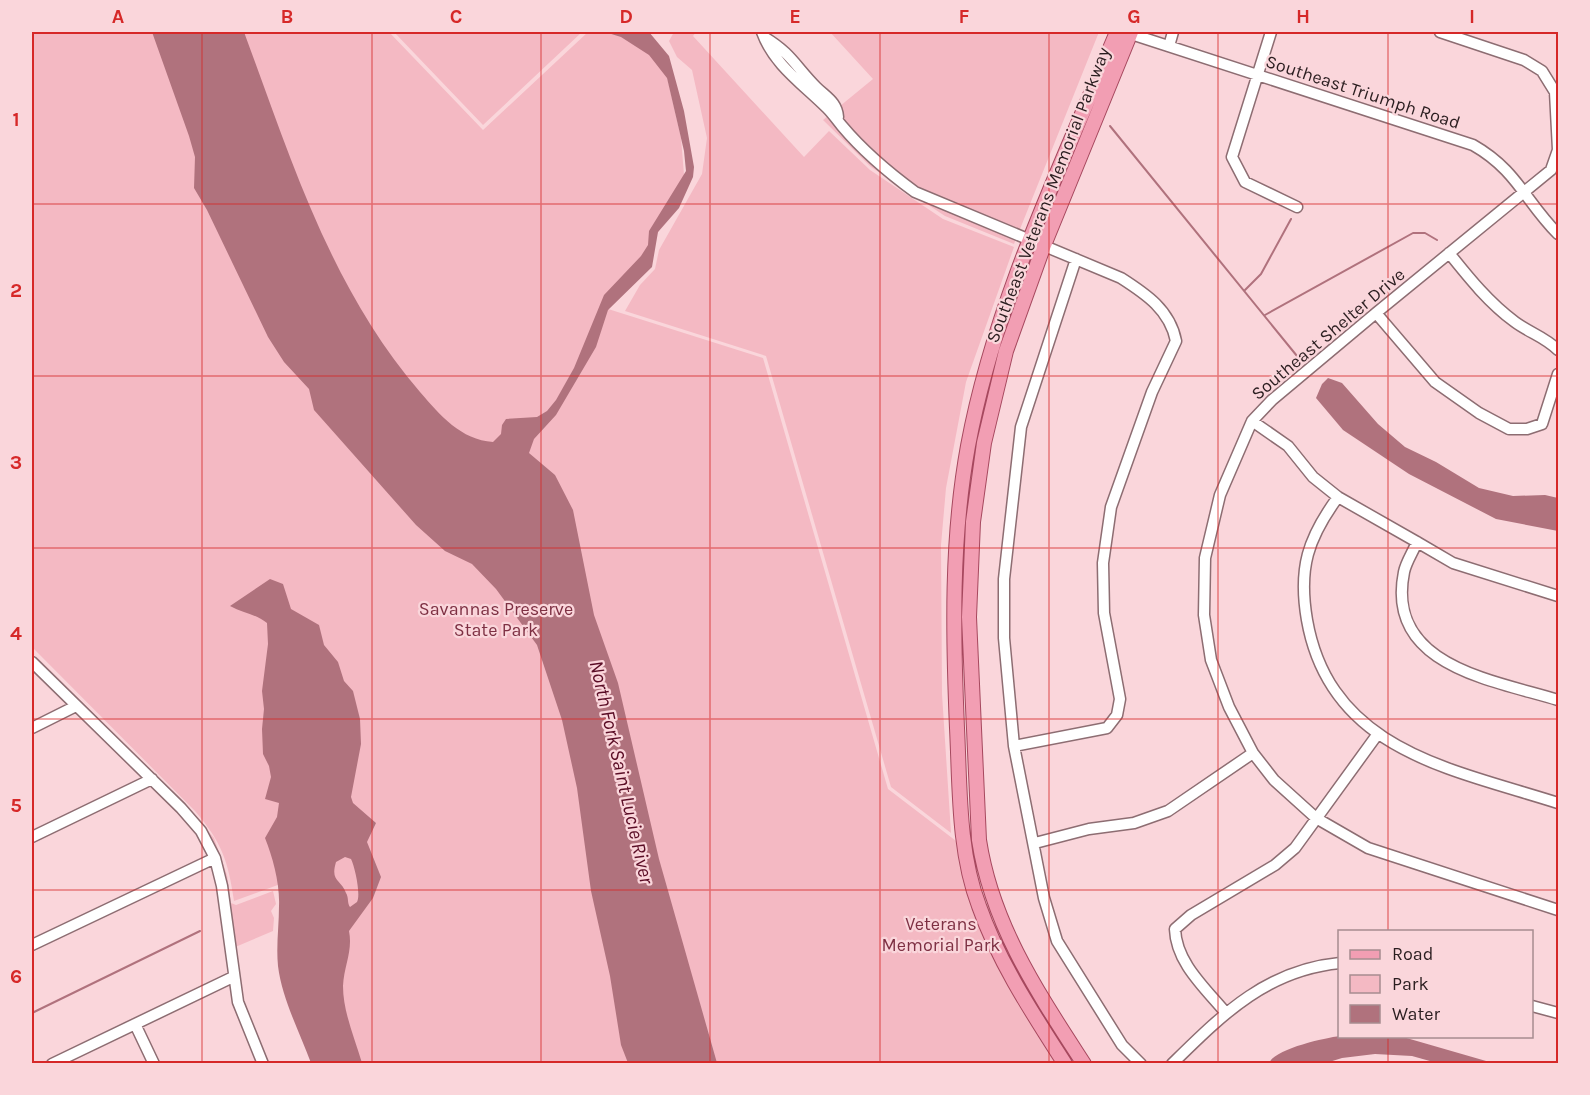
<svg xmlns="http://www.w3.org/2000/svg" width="1590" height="1095" viewBox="0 0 1590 1095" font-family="Karla,sans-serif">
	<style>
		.green { fill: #f4b9c3 }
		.water { fill: #b0727d; fill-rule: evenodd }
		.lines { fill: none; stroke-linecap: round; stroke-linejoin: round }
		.stream { stroke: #b0727d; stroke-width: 2 }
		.minor-casing { stroke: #8d6d72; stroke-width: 13 }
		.major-casing { stroke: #a6485e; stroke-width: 16 }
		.minor { stroke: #fff; stroke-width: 10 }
		.major { stroke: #f29eb3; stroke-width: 14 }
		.grid { fill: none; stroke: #d62828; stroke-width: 1.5; stroke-opacity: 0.55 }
		.labels { text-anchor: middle; stroke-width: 4.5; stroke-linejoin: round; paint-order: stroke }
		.street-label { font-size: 18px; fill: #2b1e20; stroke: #fad6db }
		.park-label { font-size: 18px; fill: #7e3043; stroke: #fad6db }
		.water-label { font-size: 20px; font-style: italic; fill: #5a0c25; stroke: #fad6db }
		.neatline { fill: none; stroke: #d62828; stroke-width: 2 }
		.grid-label { font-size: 20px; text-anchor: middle; font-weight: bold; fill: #d62828 }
	</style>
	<rect width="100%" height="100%" fill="#fad6db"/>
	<path class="green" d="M 32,32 L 389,32 L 483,130 L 588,32 L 622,32 L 664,64 L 681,138 L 685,187 L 641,261 L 605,308 L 763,358 L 888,789 L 960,844 L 973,902 L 1055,1063 L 344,1063 L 294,879 L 234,901 C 228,860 222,843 195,811 L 32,647 Z
		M 394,32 L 582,32 L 483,125 Z
		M 674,32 L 696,32 L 693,36 L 804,157 L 829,131 L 870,170 L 943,219 L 1014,247 L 966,382 L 946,488 L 941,545 L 942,694 L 951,833 L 891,787 L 766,356 L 625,311 L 640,285 L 655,269 L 659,250 L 702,174 L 707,138 L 692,70 L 677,57 L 669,41 Z
		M 830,32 L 1099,32 L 1014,244 L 945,216 L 871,167 L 823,120 L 873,79 Z
		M 32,652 L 193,813 L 214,838 L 227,875 L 231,903 L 236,905 L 273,891 L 276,904 L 271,911 L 274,918 L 273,931 L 233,948 L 204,829 Z"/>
	<path class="water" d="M 152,32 L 244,32 C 291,159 330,287 420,392 C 440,415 461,440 493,442 L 501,434 L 502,425 L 506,419 L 537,417 L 547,411 L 556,400 L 574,368 L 604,295 L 641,256 L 648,245 L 649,231 L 686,171 L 684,151 L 667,78 L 649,55 L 621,37 L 605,32 L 649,32 L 669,56 L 684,111 L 694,167 L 693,177 L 679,208 L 658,232 L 652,267 L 608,310 L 596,347 L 556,415 L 534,439 L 529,453 L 555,475 L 573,510 L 594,615 L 618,683 L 659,859 L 717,1063 L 628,1063 L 621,1045 L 610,976 L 591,891 L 577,788 L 562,720 L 537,645 L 496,589 L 472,564 L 445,551 L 416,525 L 314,410 L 309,389 L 284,362 L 268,337 L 207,210 L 194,188 L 195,157 L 189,136 Z
		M 1328,378 L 1342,383 L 1378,424 L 1405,447 L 1436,462 L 1479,488 L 1513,496 L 1545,495 L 1558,498 L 1558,531 L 1496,519 L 1409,474 L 1343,430 L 1316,398 L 1322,384 Z
		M 270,579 L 283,584 L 291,609 L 319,625 L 324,645 L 338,662 L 344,681 L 353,691 L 360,719 L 361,744 L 351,797 L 353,803 L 376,823 L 367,842 L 381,877 L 373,898 L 349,931 C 353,951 344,966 343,986 C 343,1012 355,1039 362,1063 L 311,1063 C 300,1033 282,999 278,966 C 276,946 279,926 279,906 C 280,884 273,858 265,838 L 277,817 L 279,803 L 265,799 L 271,777 L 269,766 L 263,754 L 262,729 L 264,709 L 262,691 L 268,644 L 267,623 C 256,614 243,613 230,606 ZM 345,857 L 351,859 C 355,867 361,895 357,902 L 350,907 C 347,903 349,898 346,893 C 341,879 330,882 336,862 Z
		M 1340,1036 L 1403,1037 L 1493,1063 L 1437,1063 L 1412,1056 L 1375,1054 L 1342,1058 L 1326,1063 L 1269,1063 C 1275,1049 1324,1038 1340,1036 Z"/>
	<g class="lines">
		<path class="stream" d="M 1110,126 L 1297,356
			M 1245,290 L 1261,274 L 1291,219
			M 1265,315 L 1413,233 L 1425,233 L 1437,240
			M 32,1013 L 200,931"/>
		<defs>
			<path id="minor" d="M 762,32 C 774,65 803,84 827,108 C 833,114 837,120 842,126 C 863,151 889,173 915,192 L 1121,278 C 1146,294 1170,310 1176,341 L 1152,392 L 1111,507 L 1103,563 L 1104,613 L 1120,699 L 1117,715 L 1107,728 L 1014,746
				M 1125,32 L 1473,145 C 1517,170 1525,201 1558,234
				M 1271,32 L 1232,157 L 1245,182 L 1297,207
				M 1440,32 L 1524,60 L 1542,71 L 1555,92 L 1558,150 L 1551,170 L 1376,313 L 1272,400 L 1252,421 L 1220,495 L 1205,558 L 1204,615 L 1211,660 L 1229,707 L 1253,753 L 1274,780 L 1316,818 L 1368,848 L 1558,910
				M 764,37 C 791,53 796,67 816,87 C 826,97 837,102 838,117
				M 1169,46 L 1173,32
				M 1449,253 C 1469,278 1489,303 1515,322 C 1530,333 1545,337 1558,350
				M 1076,259 L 1021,427 L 1004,579 L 1004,638 L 1014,746 L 1044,898 L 1057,941 L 1122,1045 L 1141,1064
				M 1376,313 L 1435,382 L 1479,413 L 1509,429 L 1527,429 L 1542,424 L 1558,374
				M 1252,421 L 1288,446 L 1313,477 L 1338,497 L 1417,542 L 1453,563 L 1558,596
				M 1338,497 C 1308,538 1298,568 1307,620 C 1330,751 1452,769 1558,803
				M 1417,542 C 1413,552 1406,562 1404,572 C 1385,666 1493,680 1558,700
				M 32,662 L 181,808 L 201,831 L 215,858 L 222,886 L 238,1002 L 263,1064
				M 32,728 L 76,706
				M 32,837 L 152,779
				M 1035,843 L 1089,829 L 1134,823 L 1168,811 L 1253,753
				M 32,945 L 215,858
				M 1532,1006 L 1558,1013
				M 1225,1012 C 1204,987 1176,962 1175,929 L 1191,915 L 1275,865 L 1295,848 L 1377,735
				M 135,1024 L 154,1064
				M 52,1064 L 233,977
				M 1172,1064 C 1222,1015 1266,970 1340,963"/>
			<path id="major" d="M 1065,1064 C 1033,1014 999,963 979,906 C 958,851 960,787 957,728 C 953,634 951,539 968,446 C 995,301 1061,166 1117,32
				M 1084,1064 C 1038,993 992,925 979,840 L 969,617 L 973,522 L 984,443 L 1006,351 L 1044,245 L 1131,32"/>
		</defs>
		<use href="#minor" class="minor-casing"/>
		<use href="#major" class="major-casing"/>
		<use href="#minor" class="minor"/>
		<use href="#major" class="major"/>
	</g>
	<path class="grid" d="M 202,32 L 202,1064M 372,32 L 372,1064M 541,32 L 541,1064M 710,32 L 710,1064M 880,32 L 880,1064M 1049,32 L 1049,1064M 1218,32 L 1218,1064M 1388,32 L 1388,932M 32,204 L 1558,204M 32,376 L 1558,376M 32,548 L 1558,548M 32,719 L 1558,719M 32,890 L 1558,890M 1388,1036 L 1388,1064"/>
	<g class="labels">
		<g class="street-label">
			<text transform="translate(1363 92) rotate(18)" y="6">Southeast Triumph Road</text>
			<text transform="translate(1048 195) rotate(-69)" y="6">Southeast Veterans Memorial Parkway</text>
			<text transform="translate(1328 334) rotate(-40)" y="6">Southeast Shelter Drive</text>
		</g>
		<g class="park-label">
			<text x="496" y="615">Savannas Preserve<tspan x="496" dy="21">State Park</tspan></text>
			<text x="941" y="930">Veterans<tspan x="941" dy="21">Memorial Park</tspan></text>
		</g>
		<g class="water-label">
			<text transform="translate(622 772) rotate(77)" y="7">North Fork Saint Lucie River</text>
		</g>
	</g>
	<rect width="1590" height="1095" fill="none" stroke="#fad6db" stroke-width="66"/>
	<rect x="1338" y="930" width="195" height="108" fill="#fad6db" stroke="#a78c90" stroke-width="1.5"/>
	<rect x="1350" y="950" width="30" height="9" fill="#f29eb3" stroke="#a78c90" stroke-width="1.5"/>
	<text x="1392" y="960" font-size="18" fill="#2b1e20">Road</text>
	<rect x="1350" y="975" width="30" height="18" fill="#f4b9c3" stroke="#a78c90" stroke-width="1.5"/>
	<text x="1392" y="990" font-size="18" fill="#2b1e20">Park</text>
	<rect x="1350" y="1005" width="30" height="18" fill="#b0727d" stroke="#a78c90" stroke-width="1.5"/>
	<text x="1392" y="1020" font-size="18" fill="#2b1e20">Water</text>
	<rect x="33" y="33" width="1524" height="1029" class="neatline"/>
	<g class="grid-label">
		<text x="118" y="23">A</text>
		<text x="287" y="23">B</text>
		<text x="456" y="23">C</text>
		<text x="626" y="23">D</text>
		<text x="795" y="23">E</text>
		<text x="964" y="23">F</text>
		<text x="1134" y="23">G</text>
		<text x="1303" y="23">H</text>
		<text x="1472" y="23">I</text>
		<text x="16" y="126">1</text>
		<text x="16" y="297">2</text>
		<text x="16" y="469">3</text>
		<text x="16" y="640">4</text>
		<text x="16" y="812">5</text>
		<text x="16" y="983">6</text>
	</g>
</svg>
